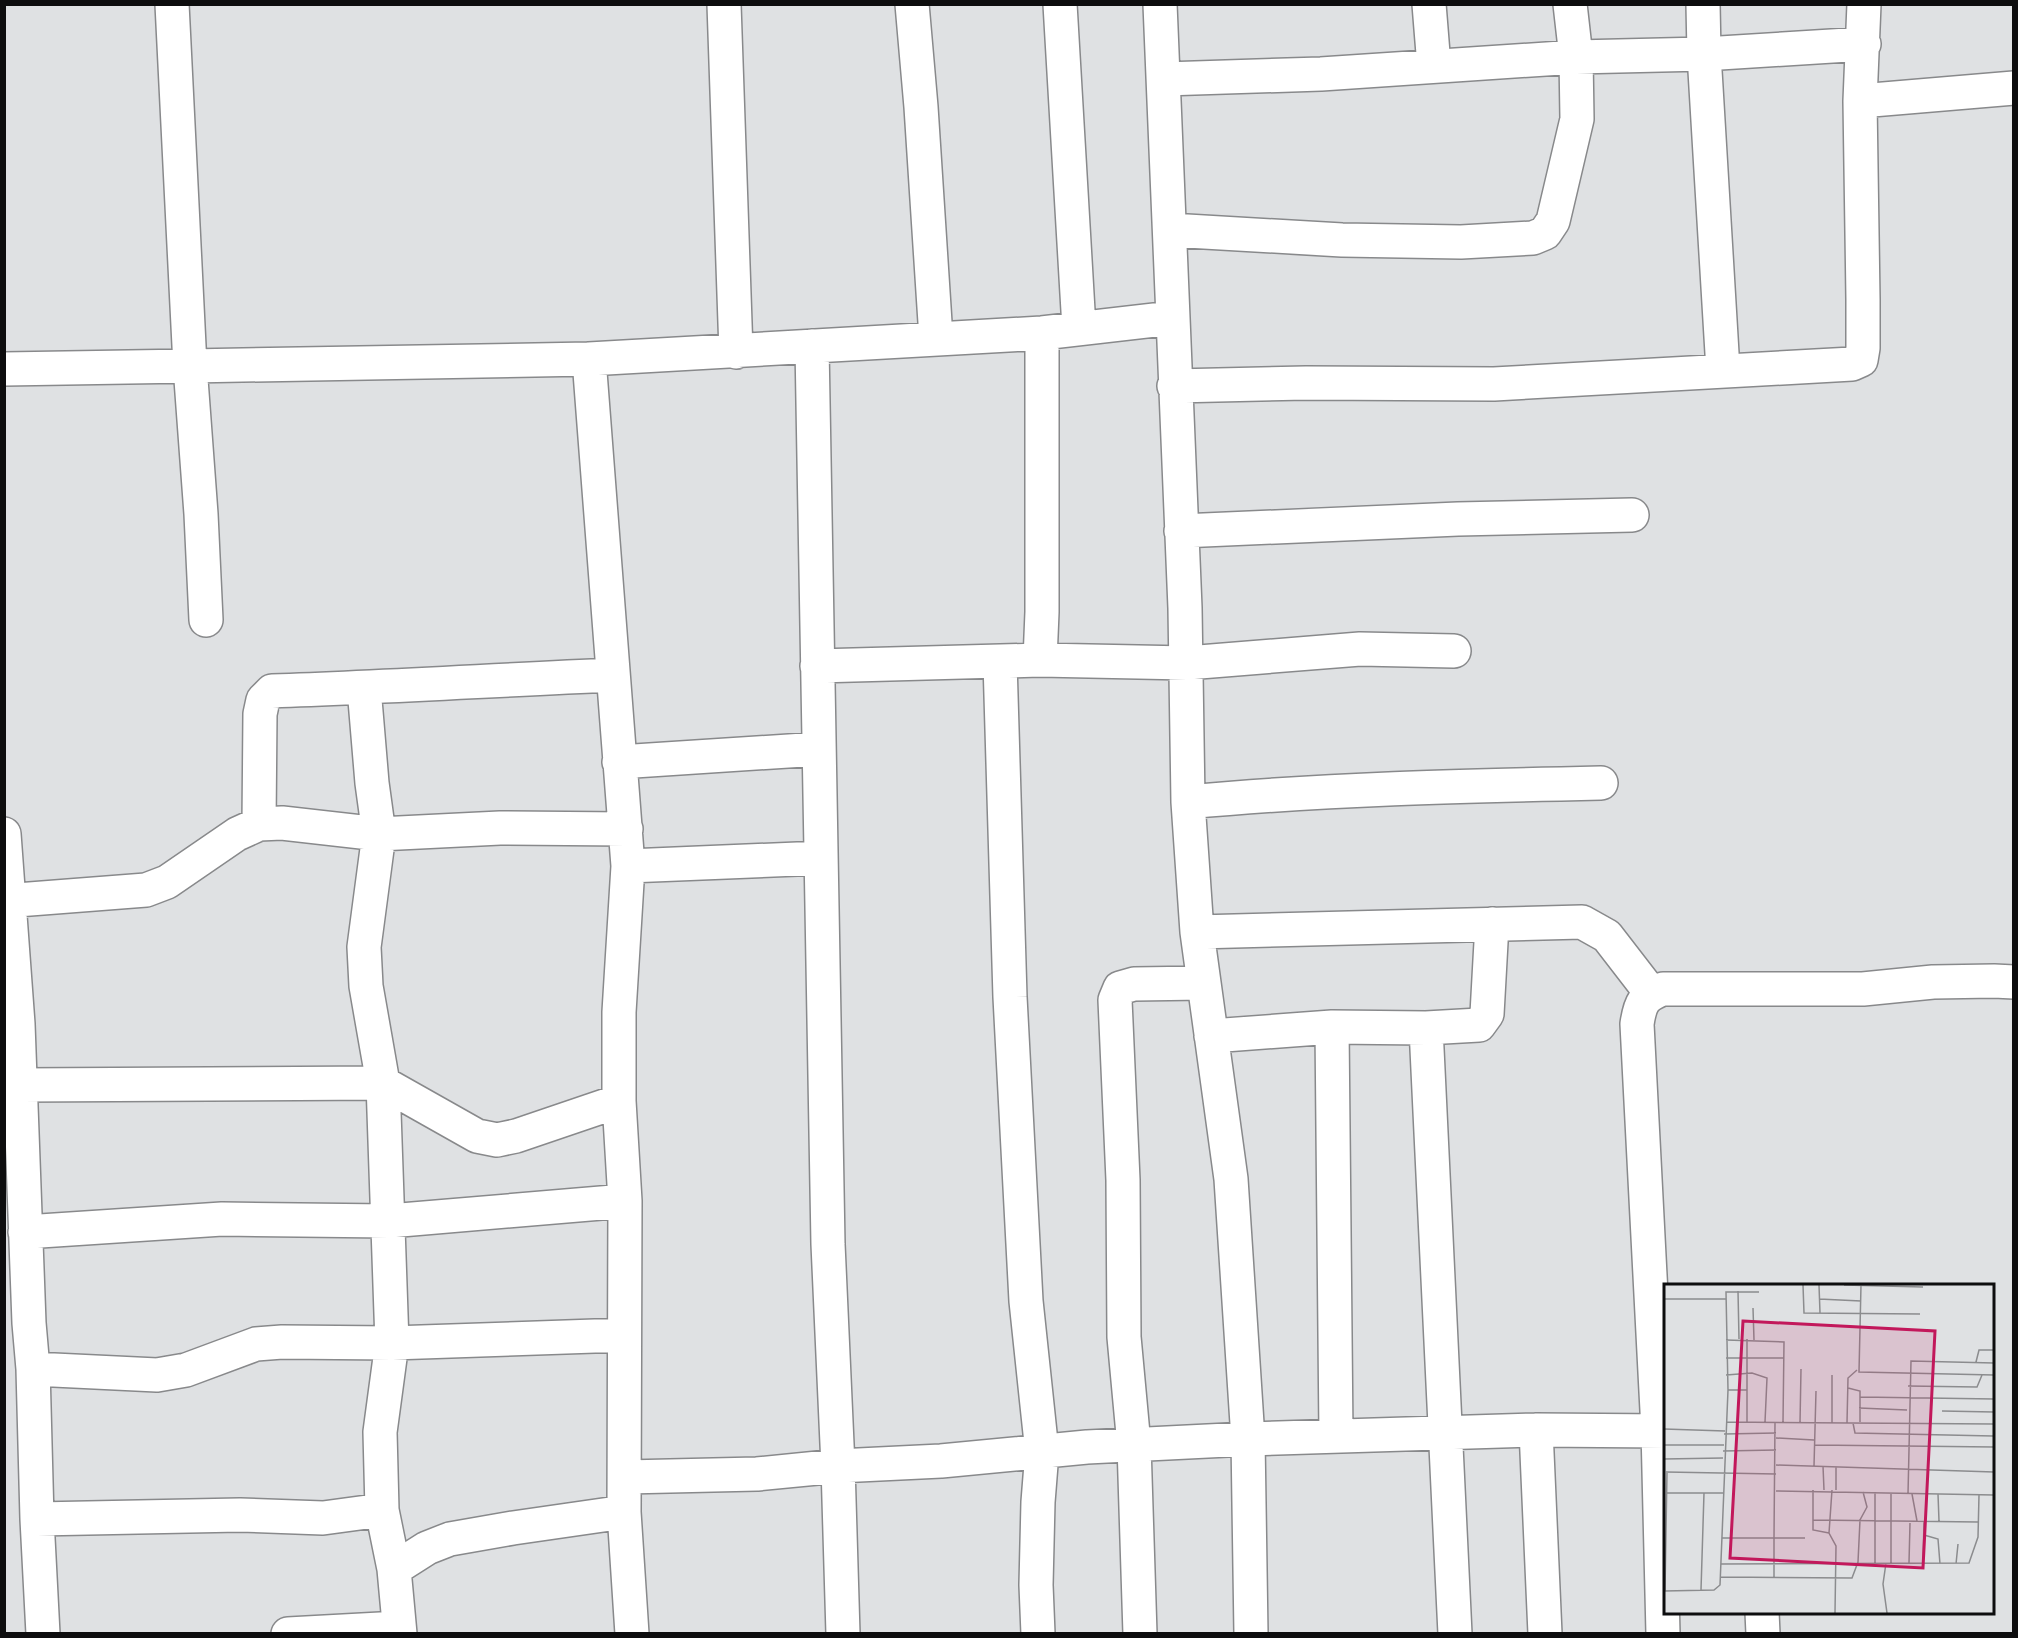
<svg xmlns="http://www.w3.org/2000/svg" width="2018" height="1638" viewBox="0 0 2018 1638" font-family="Cabin,sans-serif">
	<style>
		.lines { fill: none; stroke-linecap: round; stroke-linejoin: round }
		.minor-casing { stroke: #88898b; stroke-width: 36 }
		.minor { stroke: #fff; stroke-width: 33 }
		.inset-road { fill: none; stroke: #8b8c8e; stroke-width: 1.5 }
		.view { fill: #c2185b; fill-opacity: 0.15; stroke: #c2185b; stroke-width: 3 }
		.inset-edge { fill: none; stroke: #0d0d0e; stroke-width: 3 }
	</style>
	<rect width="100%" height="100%" fill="#dfe1e3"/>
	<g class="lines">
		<defs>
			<path id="minor" d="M 724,4 L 736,352
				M 912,4 L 921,107 L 936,338
				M 1060,4 L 1079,328
				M 1160,4 L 1185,608 L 1188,802 L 1197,932 L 1231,1179 L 1248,1439 L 1251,1634
				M 1429,4 L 1434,66
				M 1164,79 L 1321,74 L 1576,57 L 1704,54 L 1703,4
				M 1860,101 L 2014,88
				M 1170,230 L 1342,240 L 1461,242 L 1533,238 L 1545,233 L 1553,221 L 1577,119 L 1576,57 L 1570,4
				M 812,346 L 828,1244 L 838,1466 L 843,1634
				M 589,359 L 628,866 L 619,1012 L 619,1101 L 625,1201 L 624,1512 L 632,1634
				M 4,369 L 190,366 L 172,4
				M 1723,370 L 1704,54 L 1864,44
				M 1174,386 L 1306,383 L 1494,384 L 1852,364 L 1861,360 L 1863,348 L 1863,299 L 1860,101 L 1864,4
				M 1181,531 L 1458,519 L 1632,515
				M 206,620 L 201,514 L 190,366 L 589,359 L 1042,333 L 1172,318
				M 1040,660 L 1042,612 L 1042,333
				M 1000,662 L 1010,997 L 1026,1301 L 1042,1452 L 1038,1502 L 1036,1585 L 1038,1634
				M 817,666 L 1040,660 L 1187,663 L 1360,649 L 1454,651
				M 364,688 L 372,783 L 379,834 L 364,947 L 366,986 L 383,1083 L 392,1343 L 380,1432 L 382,1510 L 394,1569 L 400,1634
				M 619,762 L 819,749
				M 1188,802 C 1325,789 1463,786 1601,783
				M 259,824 L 260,714 L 263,700 L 272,691 C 385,687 499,680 612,675
				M 4,834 L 18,1024 L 29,1323 L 33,1369 L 37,1519 L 43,1634
				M 628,866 L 821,858
				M 4,901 L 146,890 L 167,882 L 237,834 L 259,824 L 282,823 L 379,834 L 500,828 L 626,829
				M 1197,932 L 1582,922 L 1607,936 L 1651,993
				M 1332,1027 L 1336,1436
				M 1426,1028 L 1455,1634
				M 1211,1036 L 1332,1027 L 1426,1028 L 1479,1025 L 1487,1014 L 1492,924
				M 8,1069 L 21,1085 L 383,1083 L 477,1136 L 497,1140 L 516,1136 L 619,1101
				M 25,1232 L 222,1219 L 389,1221 L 625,1201
				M 33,1369 L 157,1375 L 186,1370 L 256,1344 L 282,1342 L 392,1343 L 624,1335
				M 1536,1430 L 1545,1634
				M 626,1477 L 757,1474 L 838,1466 L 941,1461 L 1087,1447 L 1248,1439 L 1536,1430 L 1666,1431
				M 37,1519 L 240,1515 L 323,1518 L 382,1510
				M 394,1569 L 427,1548 L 450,1539 L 513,1528 L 624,1512
				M 1762,1612 L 1763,1634
				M 288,1634 L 399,1628
				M 1140,1634 L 1134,1445 L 1124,1337 L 1123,1180 L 1115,1000 L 1120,988 L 1134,984 L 1204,983
				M 1663,1634 L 1658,1430 L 1637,1024 C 1640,1004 1643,996 1663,989 L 1863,989 L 1933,982 L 1994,981 L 2014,982"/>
		</defs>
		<use href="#minor" class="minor-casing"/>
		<use href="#minor" class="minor"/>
	</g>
	<g transform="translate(1664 1284)">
		<rect width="330" height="330" fill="#dfe1e3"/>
		<path class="inset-road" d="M 139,1 L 140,29 L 256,30M 155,1 L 156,29M 180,1 L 259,3M 197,1 L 195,88 L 330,91M 74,7 L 75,55M 0,15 L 62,15M 155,15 L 197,17M 89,24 L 90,56M 83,55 L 83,74 L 120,74M 62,56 L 120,58 L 119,138M 62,74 L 83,74 L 83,138M 312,78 L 315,66 L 330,66M 62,91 L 88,89 L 103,94 L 101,138M 244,102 L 313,103 L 318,91M 184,104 L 196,107 L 196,138M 64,106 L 83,106M 196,113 L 330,115M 195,124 L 243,126M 278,127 L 330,128M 62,138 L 330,140M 111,138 L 110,254 L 141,254M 136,139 L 137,85M 168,139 L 168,91M 183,139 L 184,94 L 193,86M 189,139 L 191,149 L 329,152M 0,145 L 61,147M 60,150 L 112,149M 112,154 L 150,156M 0,161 L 60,161M 150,161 L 330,163M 59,167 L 112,166M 0,175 L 59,174M 112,181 L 330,188M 150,182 L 152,107M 159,182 L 160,206M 2,188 L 112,190M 149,206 L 149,246 L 165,249M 168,206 L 165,249 L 172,262 L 171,329M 172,206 L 172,183M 112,207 L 330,211M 2,209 L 59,209M 227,209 L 227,279M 244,210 L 247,77 L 330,79M 248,210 L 253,237M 274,210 L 275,237M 149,236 L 314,238M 260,251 L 274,255 L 276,280M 58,254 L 110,254 L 110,294M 211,279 L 211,208M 222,279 L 219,300 L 223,329M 245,279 L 246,239M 259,279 L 260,237M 57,280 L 305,279 L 314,253 L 315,211M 292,280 L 294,260M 57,293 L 188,294 L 194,278 L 196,236 L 203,223 L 199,208M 37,306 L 40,209M 0,307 L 50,306 L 56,301 L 64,106 L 62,8 L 95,8M 1,307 L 3,188"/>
		<path class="view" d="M 79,37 L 271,47 L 259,284 L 66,274 Z"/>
		<rect width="330" height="330" class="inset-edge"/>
	</g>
	<rect width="2018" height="1638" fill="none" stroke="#0d0d0e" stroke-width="12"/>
</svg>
